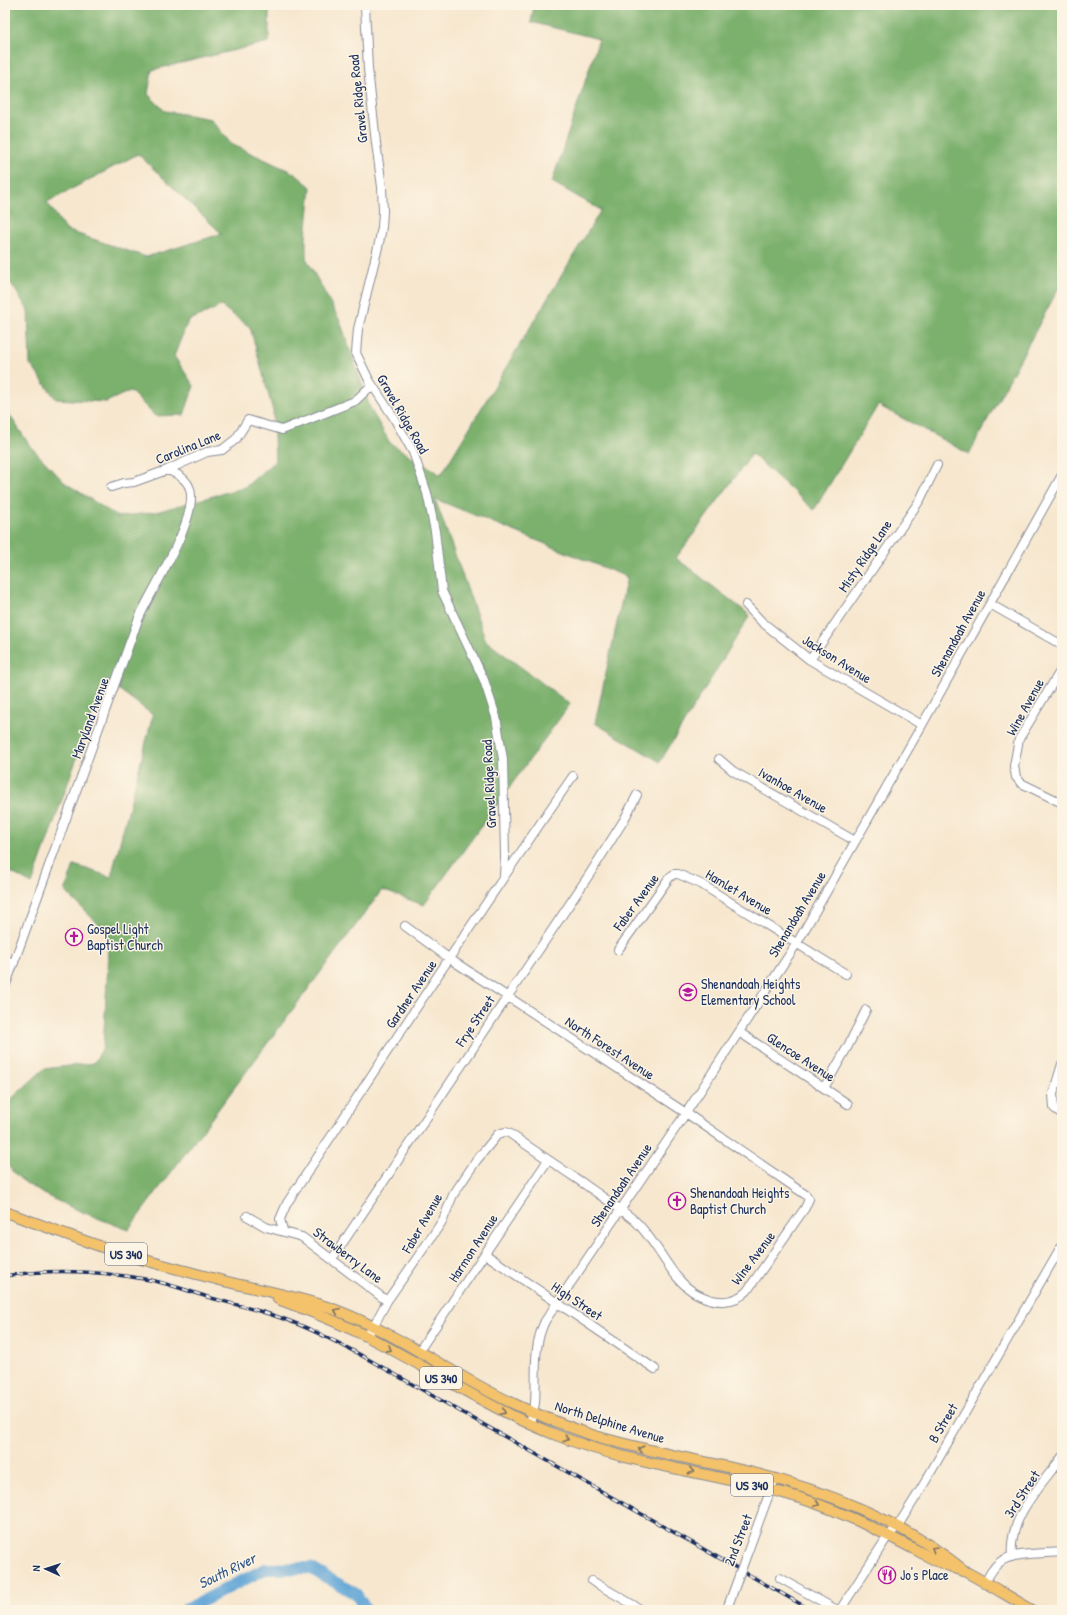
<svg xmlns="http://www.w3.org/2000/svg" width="1067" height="1615" viewBox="0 0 1067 1615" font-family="'Patrick Hand',sans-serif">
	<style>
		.forest { fill: #7bb06d; stroke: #4b7066; fill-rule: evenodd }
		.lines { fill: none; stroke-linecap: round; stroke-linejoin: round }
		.river { stroke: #60a5d6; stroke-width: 12 }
		.minor-casing { stroke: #898b96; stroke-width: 10 }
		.major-casing { stroke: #898b96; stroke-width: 12 }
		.minor { stroke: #fff; stroke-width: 8 }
		.major { stroke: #f3c26a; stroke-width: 10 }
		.rail-casing { stroke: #1b2f5e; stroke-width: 3.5 }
		.rail { stroke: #fcf5e5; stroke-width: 2; stroke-dasharray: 6; stroke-linecap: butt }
		.minor-bridge-casing { stroke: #898b96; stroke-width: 10; stroke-linecap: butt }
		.minor-bridge { stroke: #fff; stroke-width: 8 }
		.oneway { stroke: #7c7163 }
		.labels { text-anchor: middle; stroke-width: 3; stroke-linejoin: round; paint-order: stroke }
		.shield { fill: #fcf5e5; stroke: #5e6a86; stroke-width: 1 }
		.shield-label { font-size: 13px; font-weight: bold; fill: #1b2f5e }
		.street-label { font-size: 14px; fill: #1b2f5e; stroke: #fcf5e5 }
		.poi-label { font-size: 14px; fill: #1b2f5e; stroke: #fcf5e5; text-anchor: start }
		.water-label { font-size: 15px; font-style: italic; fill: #335888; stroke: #fcf5e5 }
	</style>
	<rect width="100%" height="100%" fill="#fcf5e5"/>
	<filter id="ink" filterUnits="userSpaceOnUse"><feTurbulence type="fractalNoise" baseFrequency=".025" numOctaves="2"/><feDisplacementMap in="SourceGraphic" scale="8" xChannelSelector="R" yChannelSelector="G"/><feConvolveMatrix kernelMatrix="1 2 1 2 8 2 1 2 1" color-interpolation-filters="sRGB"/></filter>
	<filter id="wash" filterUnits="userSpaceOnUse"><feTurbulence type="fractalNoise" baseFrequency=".012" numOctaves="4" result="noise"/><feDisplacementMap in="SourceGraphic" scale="16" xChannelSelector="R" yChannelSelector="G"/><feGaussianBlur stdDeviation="0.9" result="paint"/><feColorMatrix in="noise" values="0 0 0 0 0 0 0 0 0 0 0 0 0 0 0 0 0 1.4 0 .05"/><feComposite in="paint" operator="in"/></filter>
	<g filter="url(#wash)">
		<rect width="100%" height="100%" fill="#f7e7cf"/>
		<path class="forest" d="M 5,5 L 269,5 L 269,42 L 152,70 L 148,94 L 165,111 L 211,119 L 231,144 L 294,173 L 311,187 L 306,237 L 306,258 L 340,321 L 371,410 L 390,443 L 441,475 L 601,210 L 552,182 L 599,39 L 531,22 L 534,5 L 1062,5 L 1062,282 L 969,454 L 878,405 L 814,510 L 752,454 L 676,558 L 750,615 L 660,762 L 595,723 L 627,577 L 435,499 L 486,641 L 570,704 L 424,905 L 382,890 L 128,1230 C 100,1218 12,1190 5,1158 C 3,1147 5,1122 5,1110 L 8,1102 L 44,1069 L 94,1063 L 103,1048 L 108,965 L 107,933 L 65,891 L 74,865 L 111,877 L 153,715 L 105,679 L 32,884 L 5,869 L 5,408 L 30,446 L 64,482 L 118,517 L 156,512 L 245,487 L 275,461 L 273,411 L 250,327 L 221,306 L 188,321 L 174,356 L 194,386 L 184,415 L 155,416 L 130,391 L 106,402 L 56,399 L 30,364 L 28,310 L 5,274 ZM 138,154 L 222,234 L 221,234 L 146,257 L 66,230 L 47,202 Z"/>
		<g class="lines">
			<path class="river" d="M 185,1610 L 265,1569 L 310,1568 L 356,1594 L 366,1610"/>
		</g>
	</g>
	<g filter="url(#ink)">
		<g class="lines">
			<defs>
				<path id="minor" d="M 365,5 L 368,69 L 376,143 L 382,187 L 383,211 L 382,227 L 379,243 L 358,329 L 356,353 L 369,380 L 394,418 L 413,452 L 427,493 L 435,531 L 442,591 L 484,680 L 496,717 L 503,759 L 505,857 L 504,876
					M 111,487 L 124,483 L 134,482 L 167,470 L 207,452 L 222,450 L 236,439 L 248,420 L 282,430 L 355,401 L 372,385
					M 990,604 L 1062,645
					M 746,605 L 762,622 L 810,660 L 922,725
					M 810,660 L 920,500 L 937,465
					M 1062,668 L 1019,739 L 1014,766 L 1016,777 L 1021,783 L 1062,803
					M 719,759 L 733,771 L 855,841
					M 618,950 L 669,878 L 674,874 L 678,874 L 701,884 L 846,974
					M 5,960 L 14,963
					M 5,987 L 138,620 C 150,591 199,519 190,489 C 187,479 176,473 167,470
					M 739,1032 L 848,1104
					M 1062,1064 L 1053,1094 L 1054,1108 L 1062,1114
					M 824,1088 L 848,1046 L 866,1010
					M 247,1216 L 266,1227 L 302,1237 L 387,1301
					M 283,1230 L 280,1219 L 287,1203 C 382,1060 475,917 573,776
					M 485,1254 L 655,1369
					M 332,1259 L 591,872 L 624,820 L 637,795
					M 365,1336 L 373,1327 L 387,1301 L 433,1235 L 443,1220 L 453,1195 L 476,1161 L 498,1134 L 505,1132 L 509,1133 C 532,1149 556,1165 580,1181 C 598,1194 617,1206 634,1220 C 658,1241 670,1280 697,1294 C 714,1303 733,1305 747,1291 L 805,1208 L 809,1199 L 806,1195 L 686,1113 L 450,959 L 405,926
					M 419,1351 L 548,1160
					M 530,1424 C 531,1417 534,1410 535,1403 C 537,1374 532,1348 545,1321 L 686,1113 L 797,943 L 922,725 L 1062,475
					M 747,1554 L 775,1478
					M 1012,1557 C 1008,1517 1040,1487 1062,1457
					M 780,1578 L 837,1610
					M 592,1581 L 642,1610
					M 985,1583 C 989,1575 993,1567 1000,1562 C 1013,1552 1045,1554 1062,1552
					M 840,1610 L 888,1536 L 897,1527 L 921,1489 L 1062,1245"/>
				<path id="major" d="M 5,1212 C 39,1224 73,1237 108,1249 C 142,1260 177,1269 212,1278 C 253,1289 294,1295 333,1309 C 392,1331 443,1368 498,1396 C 527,1411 558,1423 589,1434 C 639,1450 690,1458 741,1470 C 819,1488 903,1520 966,1572
					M 278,1299 C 308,1310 338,1322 366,1336 C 430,1368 489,1409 556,1435 C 629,1464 708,1472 783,1493 C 836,1507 885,1534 933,1559 C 944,1565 957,1568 968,1573 C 990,1585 1011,1598 1032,1610"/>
			</defs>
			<use href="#minor" class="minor-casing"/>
			<use href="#major" class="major-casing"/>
			<use href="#minor" class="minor"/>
			<use href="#major" class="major"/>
			<defs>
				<path id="rail" d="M 5,1276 C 54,1268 101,1271 150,1280 C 170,1284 191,1292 211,1298 C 234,1304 258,1310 281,1318 C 311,1328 339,1343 366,1358 L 811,1610"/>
			</defs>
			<use href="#rail" class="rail-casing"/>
			<use href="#rail" class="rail"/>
			<defs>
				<path id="minor-bridge" d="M 728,1606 L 747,1554"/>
			</defs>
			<use href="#minor-bridge" class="minor-bridge-casing"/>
			<use href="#minor-bridge" class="minor-bridge"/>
		</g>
		<defs><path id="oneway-chevron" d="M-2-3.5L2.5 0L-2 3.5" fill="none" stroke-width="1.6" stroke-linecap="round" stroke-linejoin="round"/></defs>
		<g class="oneway">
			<use href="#oneway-chevron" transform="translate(337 1311) rotate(-157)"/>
			<use href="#oneway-chevron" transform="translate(389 1349) rotate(29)"/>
			<use href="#oneway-chevron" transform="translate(503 1412) rotate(26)"/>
			<use href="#oneway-chevron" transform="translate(566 1439) rotate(19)"/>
			<use href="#oneway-chevron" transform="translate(641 1449) rotate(-166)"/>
			<use href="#oneway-chevron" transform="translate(691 1471) rotate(12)"/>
			<use href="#oneway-chevron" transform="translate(817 1504) rotate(20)"/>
			<use href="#oneway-chevron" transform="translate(934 1549) rotate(-149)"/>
		</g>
	</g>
	<defs>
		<symbol id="church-ring" viewBox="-11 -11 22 22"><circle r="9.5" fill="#fcf5e5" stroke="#b5179e" stroke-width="1.5"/><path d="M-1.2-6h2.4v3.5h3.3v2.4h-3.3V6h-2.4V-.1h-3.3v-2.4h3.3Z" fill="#b5179e"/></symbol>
		<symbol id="school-ring" viewBox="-11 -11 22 22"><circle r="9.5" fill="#fcf5e5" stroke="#b5179e" stroke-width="1.5"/><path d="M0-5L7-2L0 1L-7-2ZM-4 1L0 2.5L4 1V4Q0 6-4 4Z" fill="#b5179e"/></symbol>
		<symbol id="restaurant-ring" viewBox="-11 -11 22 22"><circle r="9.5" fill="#fcf5e5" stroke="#b5179e" stroke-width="1.5"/><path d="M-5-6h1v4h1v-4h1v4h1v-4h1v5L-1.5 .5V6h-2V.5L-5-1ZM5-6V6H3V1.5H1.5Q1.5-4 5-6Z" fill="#b5179e"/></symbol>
	</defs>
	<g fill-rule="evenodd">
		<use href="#church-ring" x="64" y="927" width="20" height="20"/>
		<use href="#school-ring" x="678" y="982" width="20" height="20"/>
		<use href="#church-ring" x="667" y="1191" width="20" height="20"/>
		<use href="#restaurant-ring" x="877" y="1565" width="20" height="20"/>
	</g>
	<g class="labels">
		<g class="shield">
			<rect x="105" y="1243" width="42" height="22" rx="3"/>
			<rect x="420" y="1367" width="42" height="22" rx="3"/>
			<rect x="731" y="1474" width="42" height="22" rx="3"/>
		</g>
		<g class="shield-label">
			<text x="126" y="1259">US 340</text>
			<text x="441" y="1383">US 340</text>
			<text x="752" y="1490">US 340</text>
		</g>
		<g class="street-label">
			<text transform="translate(358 99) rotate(-96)" y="5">Gravel Ridge Road</text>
			<text transform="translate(403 414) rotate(60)" y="5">Gravel Ridge Road</text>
			<text transform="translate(188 447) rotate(-22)" y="5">Carolina Lane</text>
			<text transform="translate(865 556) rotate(-56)" y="5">Misty Ridge Lane</text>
			<text transform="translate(958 633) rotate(-61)" y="5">Shenandoah Avenue</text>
			<text transform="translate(837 659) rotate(32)" y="5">Jackson Avenue</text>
			<text transform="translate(1025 707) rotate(-61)" y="5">Wine Avenue</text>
			<text transform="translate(90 718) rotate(-70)" y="5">Maryland Avenue</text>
			<text transform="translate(489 784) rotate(-93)" y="5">Gravel Ridge Road</text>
			<text transform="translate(793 790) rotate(30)" y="5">Ivanhoe Avenue</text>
			<text transform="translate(739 892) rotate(31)" y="5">Hamlet Avenue</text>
			<text transform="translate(636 902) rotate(-54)" y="5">Faber Avenue</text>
			<text transform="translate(797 914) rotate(-59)" y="5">Shenandoah Avenue</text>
			<text transform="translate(411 994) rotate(-56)" y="5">Gardner Avenue</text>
			<text transform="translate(475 1021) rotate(-56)" y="5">Frye Street</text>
			<text transform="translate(610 1048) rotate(33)" y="5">North Forest Avenue</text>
			<text transform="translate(801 1057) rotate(33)" y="5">Glencoe Avenue</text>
			<text transform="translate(621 1185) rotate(-56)" y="5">Shenandoah Avenue</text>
			<text transform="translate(422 1223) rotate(-60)" y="5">Faber Avenue</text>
			<text transform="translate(473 1248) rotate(-57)" y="5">Harmon Avenue</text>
			<text transform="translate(348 1255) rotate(37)" y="5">Strawberry Lane</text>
			<text transform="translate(753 1258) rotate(-53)" y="5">Wine Avenue</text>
			<text transform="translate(577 1301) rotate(34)" y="5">High Street</text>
			<text transform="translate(610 1422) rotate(17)" y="5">North Delphine Avenue</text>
			<text transform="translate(943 1423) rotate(-59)" y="5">B Street</text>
			<text transform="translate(1022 1494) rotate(-57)" y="5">3rd Street</text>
			<text transform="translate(738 1540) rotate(-69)" y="5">2nd Street</text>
		</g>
		<g class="poi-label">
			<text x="87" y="934">Gospel Light<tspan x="87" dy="16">Baptist Church</tspan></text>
			<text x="701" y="989">Shenandoah Heights<tspan x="701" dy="16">Elementary School</tspan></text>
			<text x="690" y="1198">Shenandoah Heights<tspan x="690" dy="16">Baptist Church</tspan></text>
			<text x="900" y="1580">Jo's Place</text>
		</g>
		<g class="water-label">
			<text transform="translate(227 1571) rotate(-26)" y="5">South River</text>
		</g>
	</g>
	<rect width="1067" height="1615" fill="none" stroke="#fcf5e5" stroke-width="20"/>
	<g transform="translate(46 1569) rotate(273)" stroke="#fcf5e5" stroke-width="3" paint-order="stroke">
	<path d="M0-3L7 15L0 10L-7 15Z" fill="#1b2f5e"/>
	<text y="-6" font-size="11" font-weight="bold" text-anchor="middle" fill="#1b2f5e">N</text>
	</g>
</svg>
